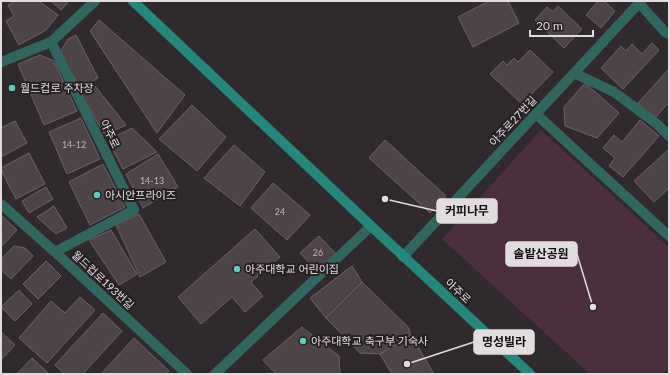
<svg xmlns="http://www.w3.org/2000/svg" width="670" height="375" viewBox="0 0 670 375" font-family="Lato,'Noto Sans KR',sans-serif">
	<style>
		.green { fill: #4c2f3d }
		.building { fill: #4c4447; stroke: #6a6266 }
		.lines { fill: none; stroke-linecap: round; stroke-linejoin: round }
		.street { stroke: #30665e; stroke-width: 10 }
		.secondary { stroke: #25867a; stroke-width: 10 }
		.poi-dot { fill: #59cebe; stroke: #262023; stroke-width: 1.5 }
		.labels { text-anchor: middle; stroke-width: 4; stroke-linejoin: round; paint-order: stroke }
		.number-label { font-size: 9px; fill: #bcb6b8 }
		.poi-label { font-size: 11px; fill: #e1dcde; stroke: #262023; text-anchor: start }
		.street-label { font-size: 11px; fill: #e1dcde; stroke: #262023 }
		.leader { fill: none; stroke: #e1dcde; stroke-width: 1.5 }
		.callout-dot { fill: #e1dcde; stroke: #262023; stroke-width: 1.5 }
		.callout { fill: #e1dcde; stroke: #e1dcde; stroke-width: 1.5 }
		.callout-label { font-size: 12px; text-anchor: middle; font-weight: bold; fill: #111 }
	</style>
	<rect width="100%" height="100%" fill="#30292d"/>
	<path class="green" d="M 541,130 L 669,247 L 669,368 L 663,374 L 590,374 L 442,239 Z"/>
	<path class="building" d="M 15,1 L 39,1 L 58,15 L 46,30 L 19,45 L 6,21 L 14,16 L 8,5 Z
		M 51,1 L 69,1 L 61,10 Z
		M 489,1 L 508,1 L 519,23 L 473,47 L 458,17 Z
		M 598,1 L 604,1 L 615,11 L 601,28 L 586,15 Z
		M 558,6 L 582,29 L 564,48 L 535,20 L 547,7 L 553,12 Z
		M 99,20 L 185,95 L 157,133 L 90,31 Z
		M 76,35 L 98,78 L 81,88 L 59,54 L 68,39 Z
		M 652,43 L 659,50 L 623,89 L 601,68 L 621,46 L 626,51 L 632,44 L 642,54 Z
		M 530,50 L 553,72 L 522,104 L 490,74 L 503,61 L 507,65 L 514,58 L 518,62 Z
		M 40,55 L 54,61 L 77,111 L 44,125 L 18,64 Z
		M 669,69 L 669,102 L 655,118 L 638,103 Z
		M 585,83 L 619,113 L 597,138 L 565,126 L 564,107 Z
		M 95,86 L 126,125 L 105,135 L 81,94 Z
		M 192,105 L 226,137 L 197,171 L 159,139 Z
		M 81,118 L 100,159 L 67,174 L 49,132 Z
		M 640,120 L 659,136 L 623,177 L 609,166 L 615,158 L 603,148 L 614,135 L 622,142 Z
		M 15,121 L 27,143 L 1,157 L 1,128 Z
		M 132,128 L 157,152 L 123,169 L 108,140 Z
		M 385,140 L 446,196 L 430,213 L 369,158 Z
		M 234,145 L 265,172 L 240,206 L 204,178 Z
		M 669,149 L 669,188 L 654,202 L 634,181 Z
		M 29,153 L 45,184 L 16,199 L 1,170 L 1,168 Z
		M 158,154 L 178,187 L 143,208 L 126,174 Z
		M 103,164 L 125,207 L 90,225 L 69,182 Z
		M 273,183 L 310,215 L 287,240 L 251,208 Z
		M 46,187 L 53,199 L 29,213 L 22,201 Z
		M 54,206 L 67,228 L 56,234 L 37,217 Z
		M 139,214 L 166,262 L 140,277 L 116,225 Z
		M 1,215 L 17,230 L 1,247 Z
		M 255,229 L 280,257 L 251,282 L 263,296 L 245,312 L 232,297 L 201,324 L 178,297 Z
		M 111,230 L 137,274 L 119,285 L 89,240 Z
		M 319,236 L 336,254 L 317,271 L 300,253 Z
		M 14,246 L 25,248 L 33,256 L 11,279 L 1,270 L 1,259 Z
		M 46,261 L 61,276 L 38,299 L 23,284 Z
		M 352,266 L 362,282 L 326,318 L 310,298 Z
		M 362,282 L 408,327 L 411,335 L 380,354 L 360,353 L 326,318 Z
		M 19,290 L 32,304 L 15,321 L 1,307 Z
		M 80,297 L 95,310 L 47,363 L 19,338 L 51,301 L 65,313 Z
		M 103,313 L 122,331 L 83,374 L 64,374 L 55,365 Z
		M 302,327 L 339,356 L 340,374 L 276,374 L 263,360 Z
		M 1,332 L 15,345 L 1,360 Z
		M 411,335 L 434,374 L 392,374 L 380,354 Z
		M 134,338 L 169,371 L 165,374 L 101,374 Z
		M 32,358 L 49,374 L 17,374 Z"/>
	<g class="lines">
		<path class="street" d="M 639,3 L 665,32 L 669,34
			M 51,42 L 134,210 L 55,252
			M 1,62 L 51,42 L 95,1
			M 574,73 L 614,92 L 657,124 L 669,136
			M 536,114 L 669,236
			M 1,204 L 55,252 L 187,374
			M 403,257 L 641,1
			M 215,374 L 371,226"/>
		<path class="secondary" d="M 133,1 L 371,226 L 530,374"/>
	</g>
	<g class="poi-dot">
		<circle cx="12" cy="88" r="4"/>
		<circle cx="97" cy="195" r="4"/>
		<circle cx="237" cy="269" r="4"/>
		<circle cx="303" cy="341" r="4"/>
	</g>
	<g class="labels">
		<g class="number-label">
			<text x="74" y="148">14-12</text>
			<text x="152" y="184">14-13</text>
			<text x="280" y="215">24</text>
			<text x="318" y="256">26</text>
		</g>
		<g class="poi-label">
			<text x="20" y="92">월드컵로 주차장</text>
			<text x="105" y="199">아시안프라이즈</text>
			<text x="245" y="273">아주대학교 어린이집</text>
			<text x="311" y="345">아주대학교 축구부 기숙사</text>
		</g>
		<g class="street-label">
			<text transform="translate(513 121) rotate(-47)" y="4">아주로27번길</text>
			<text transform="translate(110 134) rotate(64)" y="4">아주로</text>
			<text transform="translate(103 280) rotate(43)" y="4">월드컵로193번길</text>
			<text transform="translate(458 291) rotate(43)" y="4">아주로</text>
		</g>
	</g>
	<path class="leader" d="M385 199L437 211M593 307L577 254M407 364L474 342"/>
	<g class="callout-dot">
		<circle cx="385" cy="199" r="4"/>
		<circle cx="593" cy="307" r="4"/>
		<circle cx="407" cy="364" r="4"/>
	</g>
	<g class="callout">
		<rect x="437" y="199" width="60" height="24" rx="4"/>
		<rect x="506" y="242" width="71" height="24" rx="4"/>
		<rect x="474" y="330" width="60" height="24" rx="4"/>
	</g>
	<g class="callout-label">
		<text x="467" y="215">커피나무</text>
		<text x="541" y="258">솔밭산공원</text>
		<text x="504" y="346">명성빌라</text>
	</g>
	<rect width="670" height="375" fill="none" stroke="#e1dcde" stroke-width="4"/>
	<path d="M530 30v6h63v-6" fill="none" stroke="#e1dcde" stroke-width="2"/>
	<text x="536" y="30" font-size="12" fill="#e1dcde" stroke="#262023" stroke-width="3" paint-order="stroke">20 m</text>
</svg>
